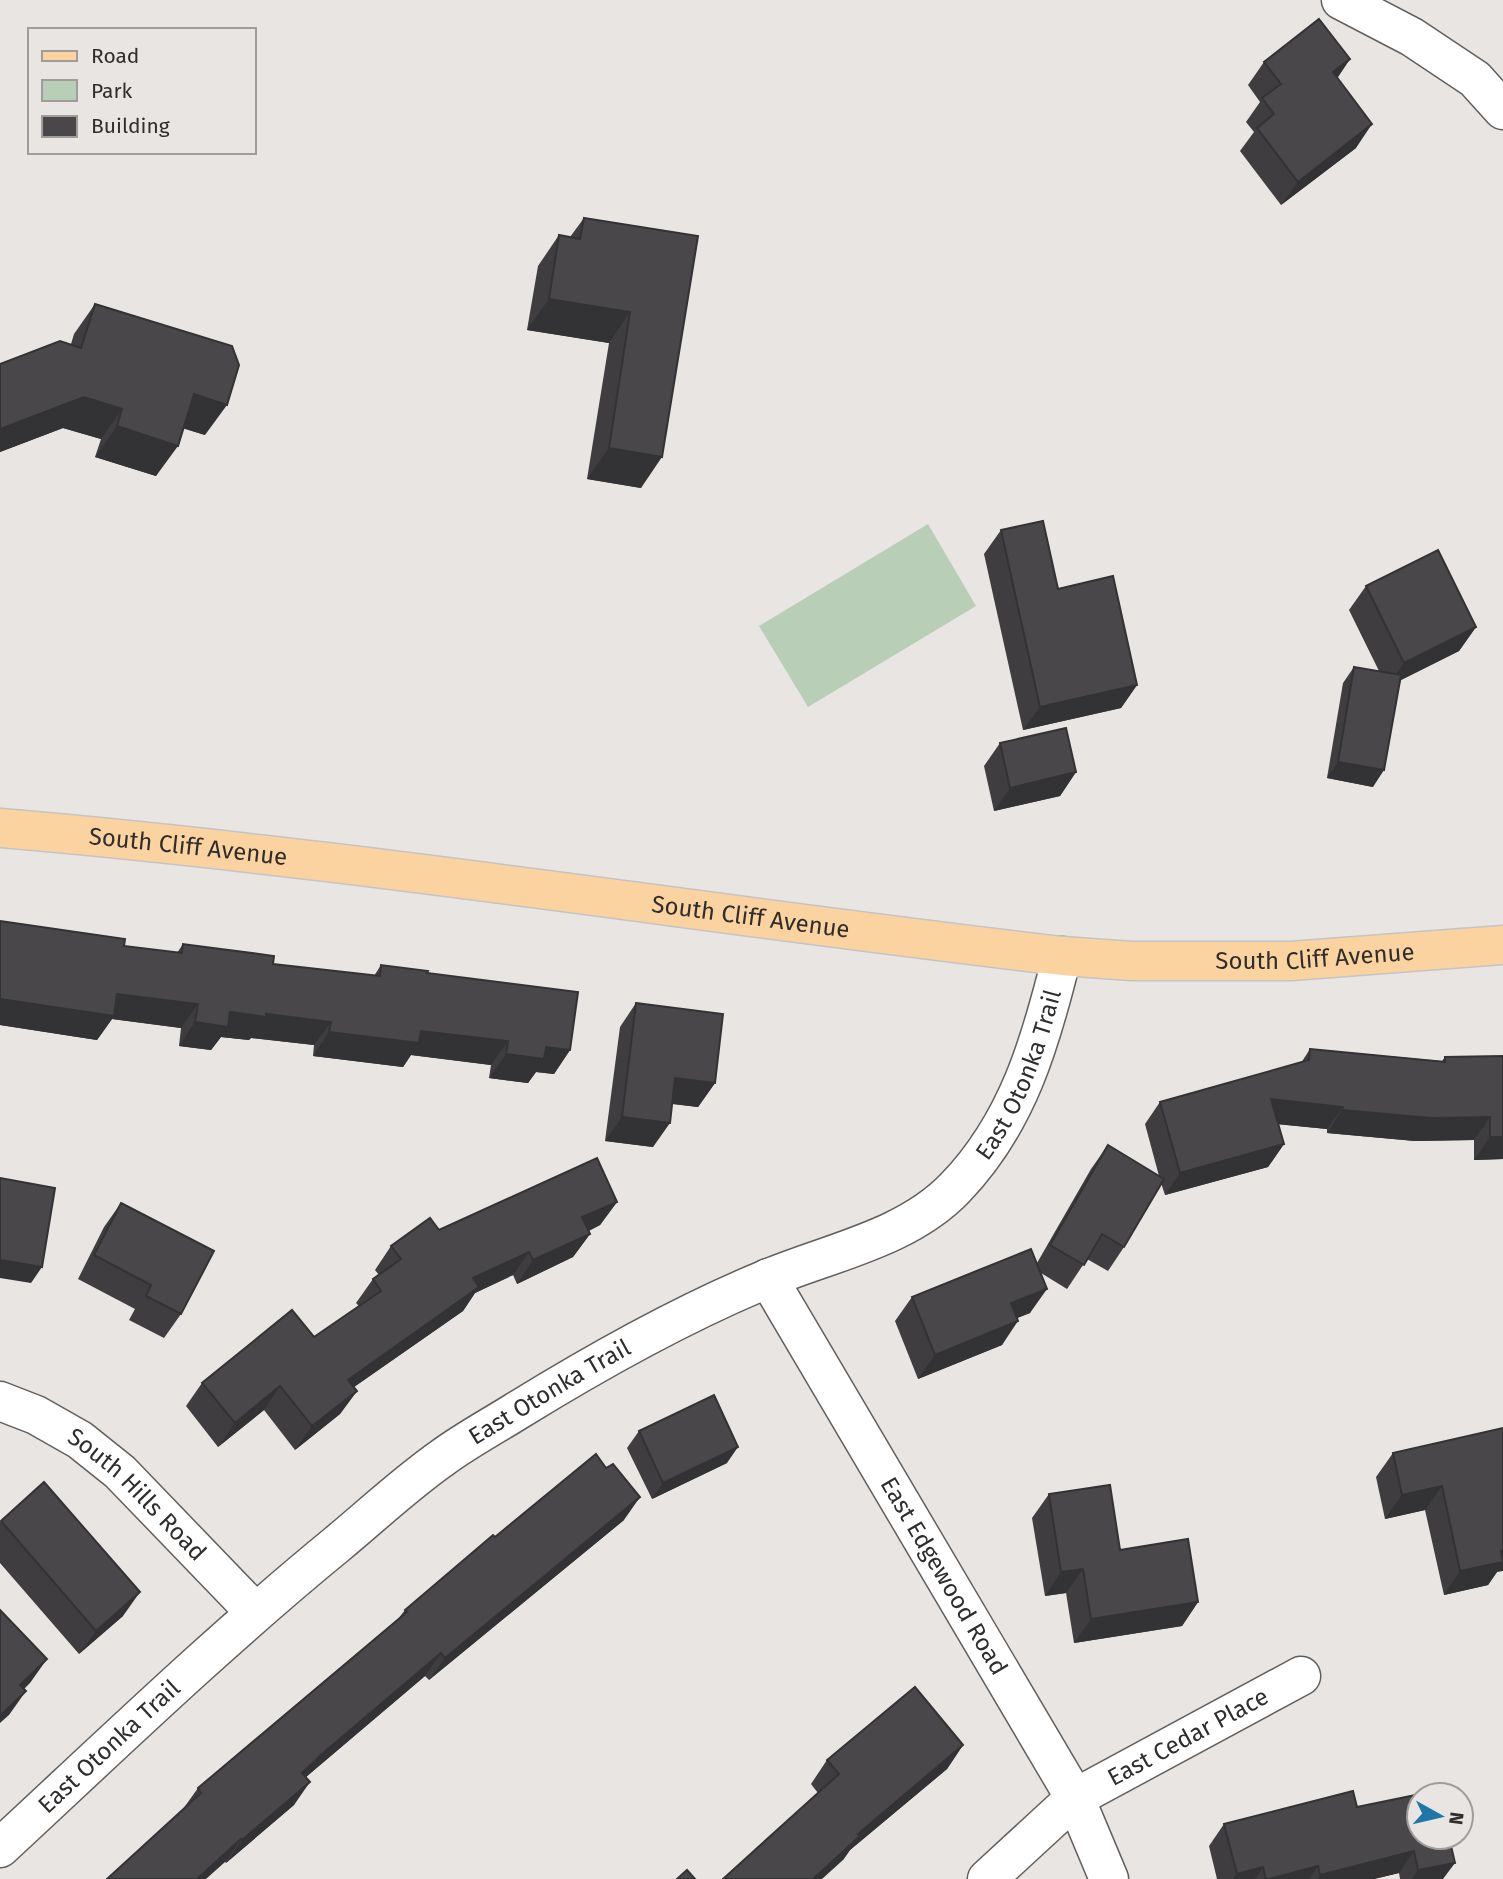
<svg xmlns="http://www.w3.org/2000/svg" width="1503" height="1879" viewBox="0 0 1503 1879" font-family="'Fira Sans',sans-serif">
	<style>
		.green { fill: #b9ceb6 }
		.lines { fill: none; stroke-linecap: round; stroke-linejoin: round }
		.minor-casing { stroke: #635f5d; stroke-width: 41 }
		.major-casing { stroke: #c5c4c4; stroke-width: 41 }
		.minor { stroke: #fff; stroke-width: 38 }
		.major { stroke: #fbd3a0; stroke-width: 38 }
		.wall { fill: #3f3d40 }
		.shaded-wall { fill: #333234 }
		.building { fill: #49474a; stroke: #333234; stroke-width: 2 }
		.labels { text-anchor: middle; stroke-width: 7; stroke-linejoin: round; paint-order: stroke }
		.street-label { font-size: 24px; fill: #302e2d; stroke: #e9e5e2 }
	</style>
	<rect width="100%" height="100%" fill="#e9e5e2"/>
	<path class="green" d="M 928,524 L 976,606 L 808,707 L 759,626 Z"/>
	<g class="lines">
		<defs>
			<g id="minor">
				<path d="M 1341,0 L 1412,37 L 1475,79 L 1503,110"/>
				<path id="s1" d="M 768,1278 L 1075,1798 L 1109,1879"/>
				<path id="s2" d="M 0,1401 L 36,1415 L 80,1440 L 120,1472 L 255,1612"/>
				<path id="s3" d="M 0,1848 C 111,1745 220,1640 336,1545 C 371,1516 405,1484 442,1458 C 465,1441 491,1427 515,1412 C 596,1362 681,1314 769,1278 C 832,1252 907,1238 955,1188 C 1018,1123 1041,1041 1062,956"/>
				<path id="s4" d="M 987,1879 L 1075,1798 L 1301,1676"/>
			</g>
			<g id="major">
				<path id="s5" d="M 0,828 C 355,858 708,915 1062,956 L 1132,961 L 1291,961 L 1503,945"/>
			</g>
		</defs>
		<use href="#minor" class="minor-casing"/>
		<use href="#major" class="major-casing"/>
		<use href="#minor" class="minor"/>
		<use href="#major" class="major"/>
	</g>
	<path class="wall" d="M 1350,59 L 1337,78 L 1356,148 L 1281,205 L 1240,151 L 1254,132 L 1246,122 L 1260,102 L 1248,85 L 1264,62 Z
		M 584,218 L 698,236 L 641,488 L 587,479 L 609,343 L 527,330 L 538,266 L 559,235 L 570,237 Z
		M 95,304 L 205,435 L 183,428 L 156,476 L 95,457 L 101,439 L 63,428 L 0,452 L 0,364 L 71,344 L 74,334 Z
		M 1001,530 L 1058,589 L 1137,685 L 1121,708 L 1023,730 L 984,554 Z
		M 1366,586 L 1476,627 L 1459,651 L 1401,680 L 1373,787 L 1327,778 L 1343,683 L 1354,667 L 1379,671 L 1349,610 Z
		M 1000,743 L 1076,772 L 1060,796 L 994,811 L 984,766 Z
		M 0,921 L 124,946 L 177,953 L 183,944 L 273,964 L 374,976 L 381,965 L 427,973 L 570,1050 L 554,1074 L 536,1072 L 528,1083 L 489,1078 L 491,1065 L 411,1055 L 403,1067 L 313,1056 L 314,1045 L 251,1038 L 249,1040 L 221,1037 L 211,1050 L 179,1046 L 181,1028 L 112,1019 L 97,1040 L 0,1025 Z
		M 636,1003 L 715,1083 L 698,1107 L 672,1104 L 653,1147 L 605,1141 L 620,1027 Z
		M 1310,1049 L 1442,1061 L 1445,1057 L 1503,1056 L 1503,1159 L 1474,1160 L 1474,1140 L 1415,1141 L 1327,1133 L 1327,1129 L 1278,1124 L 1284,1144 L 1268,1167 L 1165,1195 L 1161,1183 L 1124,1247 L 1108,1271 L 1087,1259 L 1067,1289 L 1041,1273 L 1030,1313 L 1017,1318 L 1002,1345 L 918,1379 L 895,1321 L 912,1297 L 1037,1263 L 1091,1169 L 1108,1145 L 1159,1176 L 1145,1124 L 1160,1102 L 1301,1063 Z
		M 617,1202 L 600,1225 L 589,1231 L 590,1234 L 573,1257 L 517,1284 L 513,1275 L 475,1293 L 463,1311 L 354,1387 L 357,1391 L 340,1414 L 295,1450 L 264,1410 L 218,1447 L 186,1406 L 202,1383 L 314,1337 L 359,1306 L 356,1303 L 373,1279 L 379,1275 L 375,1270 L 391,1246 L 439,1230 Z
		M 121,1203 L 181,1314 L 164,1338 L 129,1320 L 135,1309 L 78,1279 L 104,1227 Z
		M 1503,1428 L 1497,1572 L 1488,1585 L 1444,1595 L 1425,1510 L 1385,1519 L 1376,1477 L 1393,1453 Z
		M 639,1431 L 727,1463 L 652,1499 L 627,1448 Z
		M 44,1482 L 123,1616 L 79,1654 L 0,1563 L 0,1522 Z
		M 1049,1494 L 1120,1550 L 1198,1602 L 1182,1626 L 1074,1643 L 1066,1593 L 1045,1596 L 1032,1518 Z
		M 624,1520 L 429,1680 L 425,1676 L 306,1777 L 294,1805 L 226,1863 L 183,1809 L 198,1788 L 398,1619 L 405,1610 L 495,1537 Z
		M 963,1745 L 947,1769 L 850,1850 L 843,1860 L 818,1793 L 811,1784 L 827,1760 Z
		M 1440,1790 L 1443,1879 L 1400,1879 L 1399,1873 L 1374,1879 L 1217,1879 L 1209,1846 L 1224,1824 L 1357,1807 Z"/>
	<path class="shaded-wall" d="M 1350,59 L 1334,83 L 1333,72 Z
		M 1372,124 L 1356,148 L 1281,205 L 1298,182 Z
		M 549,299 L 630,312 L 609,343 L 527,330 Z
		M 194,394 L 227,405 L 205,435 L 172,425 Z
		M 84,397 L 122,409 L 101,439 L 63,428 L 0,452 L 0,429 Z
		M 117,426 L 178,446 L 156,476 L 95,457 Z
		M 609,448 L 662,457 L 641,488 L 587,479 Z
		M 1476,627 L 1459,651 L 1387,687 L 1404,663 Z
		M 1137,685 L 1121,708 L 1023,730 L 1040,707 Z
		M 1338,762 L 1384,770 L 1373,787 L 1327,778 Z
		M 1076,772 L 1060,796 L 994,811 L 1010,788 Z
		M 117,994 L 198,1004 L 181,1028 L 112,1019 L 97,1040 L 0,1025 L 0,999 Z
		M 230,1012 L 266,1014 L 331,1022 L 314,1045 L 251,1038 L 249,1040 L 221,1037 L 211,1050 L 179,1046 L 195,1022 Z
		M 421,1031 L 508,1041 L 491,1065 L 411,1055 L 403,1067 L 313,1056 L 329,1032 Z
		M 546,1047 L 570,1050 L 554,1074 L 536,1072 L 528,1083 L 489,1078 L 506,1054 Z
		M 675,1078 L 715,1083 L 698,1107 L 658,1102 Z
		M 1271,1099 L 1343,1107 L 1327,1129 L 1256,1122 Z
		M 1342,1110 L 1490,1117 L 1474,1140 L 1415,1141 L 1327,1133 Z
		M 622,1117 L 670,1123 L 653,1147 L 605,1141 Z
		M 1490,1137 L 1503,1137 L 1503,1159 L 1474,1160 Z
		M 1284,1144 L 1268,1167 L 1165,1195 L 1180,1173 Z
		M 617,1202 L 600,1225 L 566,1241 L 582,1217 Z
		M 590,1234 L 573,1257 L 517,1284 L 533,1260 Z
		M 529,1252 L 513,1275 L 475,1293 L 463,1311 L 331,1403 L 348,1380 L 473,1278 Z
		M 0,1260 L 42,1267 L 31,1283 L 0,1278 Z
		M 1047,1289 L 1030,1313 L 994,1327 L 1011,1303 Z
		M 1018,1321 L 1002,1345 L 918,1379 L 935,1355 Z
		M 280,1386 L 264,1410 L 218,1447 L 235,1423 Z
		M 357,1391 L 340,1414 L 295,1450 L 312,1426 Z
		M 738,1447 L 727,1463 L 652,1499 L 663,1483 Z
		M 1442,1486 L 1425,1510 L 1385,1519 L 1402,1495 Z
		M 640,1497 L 624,1520 L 429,1680 L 445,1658 Z
		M 1503,1550 L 1503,1571 L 1497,1572 L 1488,1585 L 1444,1595 L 1460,1571 Z
		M 1083,1569 L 1066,1593 L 1045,1596 L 1061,1572 Z
		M 140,1592 L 123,1616 L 79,1654 L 96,1631 Z
		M 1198,1602 L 1182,1626 L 1074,1643 L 1091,1619 Z
		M 441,1653 L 425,1676 L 306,1777 L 286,1796 L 302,1773 L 322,1754 Z
		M 47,1659 L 30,1683 L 4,1709 L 20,1685 Z
		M 26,1691 L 9,1715 L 0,1723 L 0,1716 Z
		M 963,1745 L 947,1769 L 850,1850 L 843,1860 L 822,1879 L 813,1879 L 858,1834 Z
		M 310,1782 L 294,1805 L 226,1863 L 242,1840 Z
		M 241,1839 L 225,1862 L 206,1879 L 197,1879 Z
		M 1414,1851 L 1399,1873 L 1374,1879 L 1318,1879 L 1320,1875 Z
		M 1455,1863 L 1443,1879 L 1412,1879 L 1418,1870 Z
		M 1318,1866 L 1309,1879 L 1269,1879 Z
		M 1263,1867 L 1255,1879 L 1233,1879 L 1237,1874 Z"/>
	<path class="building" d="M 1319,19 L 1350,59 L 1333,72 L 1372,124 L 1298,182 L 1257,128 L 1274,114 L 1262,98 L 1281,84 L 1264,62 Z
		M 584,218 L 698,236 L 662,457 L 609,448 L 630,312 L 549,299 L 559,235 L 580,239 Z
		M 95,304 L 232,346 L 239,365 L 227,405 L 194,394 L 178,446 L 117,426 L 122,409 L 84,397 L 0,429 L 0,364 L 60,341 L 81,348 Z
		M 1043,521 L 1058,589 L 1113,576 L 1137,685 L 1040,707 L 1001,530 Z
		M 1438,550 L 1476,627 L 1404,663 L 1366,586 Z
		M 1354,667 L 1401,675 L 1384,770 L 1338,762 Z
		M 1066,728 L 1076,772 L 1010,788 L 1000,743 Z
		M 0,921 L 125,939 L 124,946 L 182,953 L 183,944 L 274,956 L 273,964 L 380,976 L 381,965 L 428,971 L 427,973 L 578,992 L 570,1050 L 546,1047 L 544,1059 L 506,1054 L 508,1041 L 421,1031 L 419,1043 L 329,1032 L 331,1022 L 266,1014 L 266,1017 L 230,1012 L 228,1027 L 195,1022 L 198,1004 L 117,994 L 114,1016 L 0,999 Z
		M 636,1003 L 723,1014 L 715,1083 L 675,1078 L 670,1123 L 622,1117 Z
		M 1310,1049 L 1445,1062 L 1445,1057 L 1503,1056 L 1503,1137 L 1490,1137 L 1490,1117 L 1431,1118 L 1342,1110 L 1343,1107 L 1271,1099 L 1284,1144 L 1180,1173 L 1160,1102 L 1309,1060 Z
		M 1108,1145 L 1164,1179 L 1124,1247 L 1102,1234 L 1084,1265 L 1050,1245 Z
		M 597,1158 L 617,1202 L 582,1217 L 590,1234 L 533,1260 L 529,1252 L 473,1278 L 479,1287 L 348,1380 L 357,1391 L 312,1426 L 280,1386 L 235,1423 L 202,1383 L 292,1310 L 314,1337 L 381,1291 L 373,1279 L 401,1259 L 391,1246 L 430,1218 L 439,1230 Z
		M 0,1178 L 55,1188 L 42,1267 L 0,1260 Z
		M 121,1203 L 214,1251 L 181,1314 L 146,1296 L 151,1285 L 94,1255 Z
		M 1031,1249 L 1047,1289 L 1011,1303 L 1018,1321 L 935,1355 L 912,1297 Z
		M 714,1395 L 738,1447 L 663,1483 L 639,1431 Z
		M 1503,1428 L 1503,1550 L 1501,1551 L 1503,1562 L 1460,1571 L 1442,1486 L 1402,1495 L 1393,1453 Z
		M 596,1454 L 606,1468 L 613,1464 L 640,1497 L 445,1658 L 441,1653 L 322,1754 L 302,1773 L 310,1782 L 242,1840 L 241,1839 L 197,1879 L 107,1879 L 201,1793 L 198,1788 L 407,1612 L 405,1610 L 493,1535 L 495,1537 Z
		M 44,1482 L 140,1592 L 96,1631 L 1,1521 Z
		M 1110,1485 L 1120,1550 L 1188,1539 L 1198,1602 L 1091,1619 L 1083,1569 L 1061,1572 L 1049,1494 Z
		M 0,1610 L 47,1659 L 20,1685 L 26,1691 L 0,1716 Z
		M 915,1687 L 963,1745 L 858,1834 L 860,1836 L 813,1879 L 723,1879 L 839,1774 L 827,1760 Z
		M 1440,1790 L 1441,1795 L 1419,1795 L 1419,1837 L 1449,1837 L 1455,1863 L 1418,1870 L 1414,1851 L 1320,1875 L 1318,1866 L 1269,1879 L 1266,1879 L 1263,1867 L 1237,1874 L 1224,1824 L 1353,1791 L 1357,1807 Z
		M 687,1870 L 695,1879 L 677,1879 Z"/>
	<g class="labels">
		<g class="street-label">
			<text dy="8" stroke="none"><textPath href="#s5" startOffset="189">South Cliff Avenue</textPath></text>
			<text dy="8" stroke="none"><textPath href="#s5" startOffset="756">South Cliff Avenue</textPath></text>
			<text dy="8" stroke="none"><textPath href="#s5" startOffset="1323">South Cliff Avenue</textPath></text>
			<text dy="8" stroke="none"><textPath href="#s3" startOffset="1304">East Otonka Trail</textPath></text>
			<text dy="8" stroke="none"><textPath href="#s3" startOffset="716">East Otonka Trail</textPath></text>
			<text dy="8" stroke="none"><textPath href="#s2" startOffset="168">South Hills Road</textPath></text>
			<text dy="8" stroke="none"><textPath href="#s1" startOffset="346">East Edgewood Road</textPath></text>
			<text dy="8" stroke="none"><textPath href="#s4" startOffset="248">East Cedar Place</textPath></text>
			<text dy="8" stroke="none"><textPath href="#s3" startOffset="149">East Otonka Trail</textPath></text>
		</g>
	</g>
	<rect x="28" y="28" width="228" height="126" fill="#e9e5e2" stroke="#9f9c9a" stroke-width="2"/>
	<rect x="42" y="51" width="35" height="10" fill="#fbd3a0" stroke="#9f9c9a" stroke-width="2"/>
	<text x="91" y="63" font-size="21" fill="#302e2d">Road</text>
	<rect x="42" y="80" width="35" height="21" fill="#b9ceb6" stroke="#9f9c9a" stroke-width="2"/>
	<text x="91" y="98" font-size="21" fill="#302e2d">Park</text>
	<rect x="42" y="116" width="35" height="21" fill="#49474a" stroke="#9f9c9a" stroke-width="2"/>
	<text x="91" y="133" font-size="21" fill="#302e2d">Building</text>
	<g transform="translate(1440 1816) rotate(98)"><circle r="33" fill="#e9e5e2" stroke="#9f9c9a" stroke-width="2"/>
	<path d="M0-5L12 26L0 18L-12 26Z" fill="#1e77a5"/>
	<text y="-10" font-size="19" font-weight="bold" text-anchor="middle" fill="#302e2d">N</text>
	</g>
</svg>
